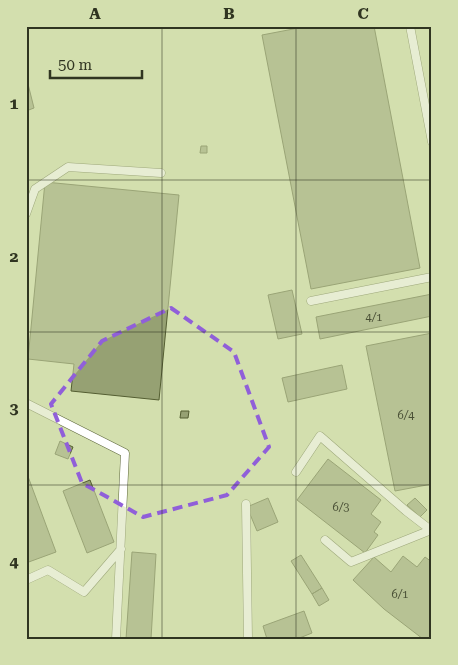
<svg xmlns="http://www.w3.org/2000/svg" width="458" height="665" viewBox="0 0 458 665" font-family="'Roboto Serif',serif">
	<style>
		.building { fill: #96a173; stroke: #545e32 }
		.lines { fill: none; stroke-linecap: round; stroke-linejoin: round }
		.lane-casing { stroke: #5e683c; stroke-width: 9 }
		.lane { stroke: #fff; stroke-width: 8 }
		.marked { fill: none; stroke: #905fd9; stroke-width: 4; stroke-dasharray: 10 6; stroke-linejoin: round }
		.grid { fill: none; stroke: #303521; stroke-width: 1; stroke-opacity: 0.55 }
		.labels { text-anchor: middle; stroke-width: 4.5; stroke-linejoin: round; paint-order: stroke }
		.number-label { font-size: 11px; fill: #4a5036 }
		.neatline { fill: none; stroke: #303521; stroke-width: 2 }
		.grid-label { font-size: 16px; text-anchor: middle; font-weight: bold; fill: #303521 }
	</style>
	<rect width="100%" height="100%" fill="#d3dfae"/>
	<path class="building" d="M 309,26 L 374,26 L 420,268 L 311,289 L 262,35 Z
		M 26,76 L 34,108 L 26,111 Z
		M 201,146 L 207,146 L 207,153 L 200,153 Z
		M 45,182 L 179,195 L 159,400 L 71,391 L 74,364 L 28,359 Z
		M 292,290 L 302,334 L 278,339 L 268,295 Z
		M 432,294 L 432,316 L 320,339 L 316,317 Z
		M 432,333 L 432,484 L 395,491 L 366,346 Z
		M 342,365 L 347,389 L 288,402 L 282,378 Z
		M 181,411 L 189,411 L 188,418 L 180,418 Z
		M 60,441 L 73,447 L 68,459 L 55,454 Z
		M 328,459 L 381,500 L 371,514 L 381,522 L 374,532 L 378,535 L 365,553 L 297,500 Z
		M 26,471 L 56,552 L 26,563 Z
		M 90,480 L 114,542 L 87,553 L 63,491 Z
		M 268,498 L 278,522 L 257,531 L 247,507 Z
		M 415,498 L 427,510 L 420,517 L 407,505 Z
		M 132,552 L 156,554 L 151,639 L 126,639 Z
		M 301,555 L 322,588 L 312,594 L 291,561 Z
		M 403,556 L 417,567 L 425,557 L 432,562 L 432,639 L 423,639 L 384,609 L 353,580 L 374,557 L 391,572 Z
		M 322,588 L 329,600 L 319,606 L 312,594 Z
		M 304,611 L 312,633 L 297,639 L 267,639 L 263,626 Z"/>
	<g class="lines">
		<defs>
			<path id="lane" d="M 410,26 L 432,142
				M 26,214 L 35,189 L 68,167 L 161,173
				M 311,301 L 432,277
				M 26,403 L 125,453 L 116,639
				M 296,472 L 320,436 L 406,511 L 432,531
				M 246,504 L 248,639
				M 325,540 L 351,562 L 431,530
				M 26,580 L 48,570 L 84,592 L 121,549"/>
		</defs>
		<use href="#lane" class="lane-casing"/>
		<use href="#lane" class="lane"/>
	</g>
	<path d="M0 0H458V665H0ZM 171,308 L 234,352 L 269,447 L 227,495 L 143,517 L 82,483 L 51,404 L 102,341 Z" fill="#d3dfae" fill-opacity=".55" fill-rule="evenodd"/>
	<path class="marked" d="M 171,308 L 234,352 L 269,447 L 227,495 L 143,517 L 82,483 L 51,404 L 102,341 Z"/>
	<path class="grid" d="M 162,26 L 162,639M 296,26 L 296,639M 26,180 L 432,180M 26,332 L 432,332M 26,485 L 432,485"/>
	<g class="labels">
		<g class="number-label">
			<text x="374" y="321">4/1</text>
			<text x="406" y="419">6/4</text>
			<text x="341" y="511">6/3</text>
			<text x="400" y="598">6/1</text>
		</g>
	</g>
	<rect width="458" height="665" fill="none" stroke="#d3dfae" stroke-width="55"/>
	<path d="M50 70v8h92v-8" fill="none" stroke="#303521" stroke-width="2.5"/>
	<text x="58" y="70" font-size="15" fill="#303521" stroke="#d3dfae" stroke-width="4" paint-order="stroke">50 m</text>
	<rect x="28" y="28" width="402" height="610" class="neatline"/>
	<g class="grid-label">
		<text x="95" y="19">A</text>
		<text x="229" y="19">B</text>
		<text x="363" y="19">C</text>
		<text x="14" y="109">1</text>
		<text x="14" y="262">2</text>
		<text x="14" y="414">3</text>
		<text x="14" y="567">4</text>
	</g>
</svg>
